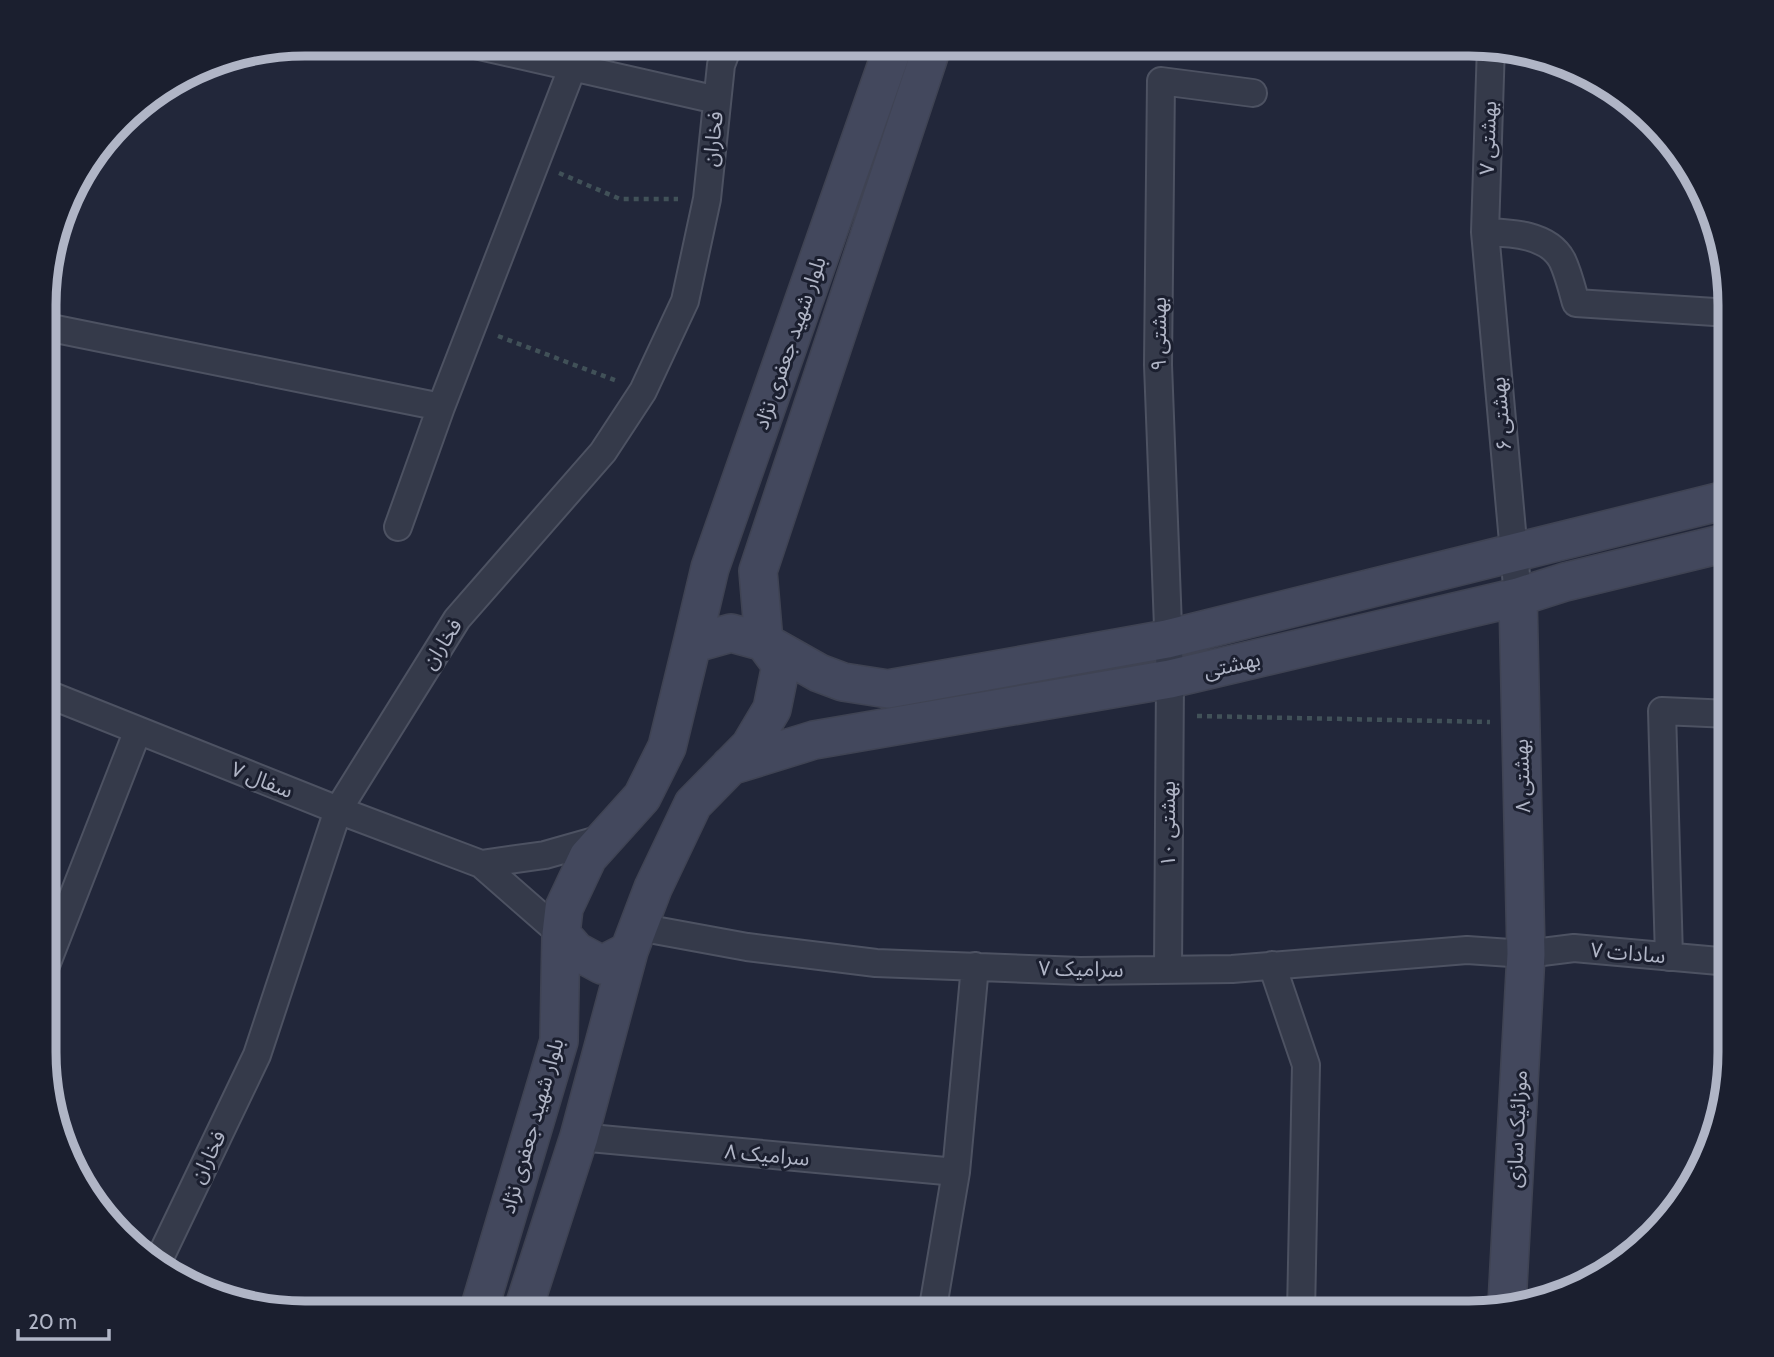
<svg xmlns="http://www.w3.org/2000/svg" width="1774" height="1357" viewBox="0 0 1774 1357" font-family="Cabin,'Noto Sans Arabic',sans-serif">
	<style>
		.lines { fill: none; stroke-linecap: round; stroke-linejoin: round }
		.street-casing { stroke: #4d5262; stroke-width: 30 }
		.secondary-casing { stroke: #3f4353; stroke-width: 40 }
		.path { stroke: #415158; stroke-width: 4.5; stroke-dasharray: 5 5; stroke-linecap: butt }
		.street { stroke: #353a4a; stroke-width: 26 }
		.secondary { stroke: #43485d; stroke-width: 37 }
		.labels { text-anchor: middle; stroke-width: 6; stroke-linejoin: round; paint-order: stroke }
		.street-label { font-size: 21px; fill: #b0b5c6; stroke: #1b1f2f }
		.rim { fill: none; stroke: #b0b5c6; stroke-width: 9 }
	</style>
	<rect width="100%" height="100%" fill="#22273a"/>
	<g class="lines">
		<defs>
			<path id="street" d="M 471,44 L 717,100
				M 1491,45 L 1485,232 L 1518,597
				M 1485,232 C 1511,233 1548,234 1562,260 C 1568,272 1572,289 1576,303 L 1730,313
				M 46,327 L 441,407
				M 398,527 L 441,407 L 573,66
				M 45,693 L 338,810 L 481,864
				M 638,927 L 747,947 L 876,963 L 1080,971 L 1232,969 L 1467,950 L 1526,954 L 1574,948 L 1730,962
				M 561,934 L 481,864 L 545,855 L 605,838
				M 1669,957 L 1662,711 L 1730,714
				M 1272,965 L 1306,1065 L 1301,1313
				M 45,968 L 138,730
				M 1168,970 L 1170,679 L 1158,365 L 1161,81 L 1253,93
				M 579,1137 L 956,1172
				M 157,1264 L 257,1055 L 338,810 L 457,619 L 603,452 L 643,391 L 685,301 L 707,199 L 721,65 L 729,44
				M 932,1313 L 956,1172 L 975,966"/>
			<path id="secondary" d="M 933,44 L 758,571 L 764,642 L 819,673 L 843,682 L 888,689 L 1167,639 L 1730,499
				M 731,633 L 764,642 L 781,665 L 772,709 L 750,746 L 693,804 L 653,888 L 629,951 L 602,965 L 576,951 L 561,934 L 564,908 L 588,857 L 642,797 L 667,747 L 692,644 Z
				M 692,644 L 710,568 L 894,44
				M 730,766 L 814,740 L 1170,679 L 1518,597 L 1565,582 L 1730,542
				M 1507,1304 L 1526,954 L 1518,597
				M 478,1313 L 559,1041 L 561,934
				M 522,1313 L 579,1137 L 629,951"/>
		</defs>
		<use href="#street" class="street-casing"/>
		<use href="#secondary" class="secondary-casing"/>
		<path class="path" d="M 559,173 L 620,199 L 678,199
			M 498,336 L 617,381
			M 1197,716 L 1490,722"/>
		<use href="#street" class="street"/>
		<use href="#secondary" class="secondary"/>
	</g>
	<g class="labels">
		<g class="street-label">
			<text transform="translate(1488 138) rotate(-88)" y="7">بهشتی ۷</text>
			<text transform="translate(713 139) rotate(-84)" y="7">فخاران</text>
			<text transform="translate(1159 334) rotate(-90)" y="7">بهشتی ۹</text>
			<text transform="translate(790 343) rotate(-71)" y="7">بلوار شهید جعفری نژاد</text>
			<text transform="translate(1501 414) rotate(-95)" y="7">بهشتی ۶</text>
			<text transform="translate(442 644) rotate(-57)" y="7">فخاران</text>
			<text transform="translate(1232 665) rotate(-13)" y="7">بهشتی</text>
			<text transform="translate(1522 776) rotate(-92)" y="7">بهشتی ۸</text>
			<text transform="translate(262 780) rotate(22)" y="7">سفال ۷</text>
			<text transform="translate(1168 824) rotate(-90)" y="7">بهشتی ۱۰</text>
			<text transform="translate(1628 953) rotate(5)" y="7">سادات ۷</text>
			<text transform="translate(1081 969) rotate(1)" y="7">سرامیک ۷</text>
			<text transform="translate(532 1126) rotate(-74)" y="7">بلوار شهید جعفری نژاد</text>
			<text transform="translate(1517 1129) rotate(-87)" y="7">موزائیک سازی</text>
			<text transform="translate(767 1155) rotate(5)" y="7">سرامیک ۸</text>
			<text transform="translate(208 1157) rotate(-64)" y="7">فخاران</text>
		</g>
	</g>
	<path d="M0 0H1774V1357H0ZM305 56H1469A249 249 0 0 1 1718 305V1052A249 249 0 0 1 1469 1301H305A249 249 0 0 1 56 1052V305A249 249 0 0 1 305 56Z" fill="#1b1f2f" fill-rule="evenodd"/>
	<path class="rim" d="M305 56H1469A249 249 0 0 1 1718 305V1052A249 249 0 0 1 1469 1301H305A249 249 0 0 1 56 1052V305A249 249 0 0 1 305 56Z"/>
	<path d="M18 1329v10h91v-10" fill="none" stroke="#b0b5c6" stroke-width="3.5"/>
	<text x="28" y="1329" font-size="21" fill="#b0b5c6" stroke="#1b1f2f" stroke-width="5" paint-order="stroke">20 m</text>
</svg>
